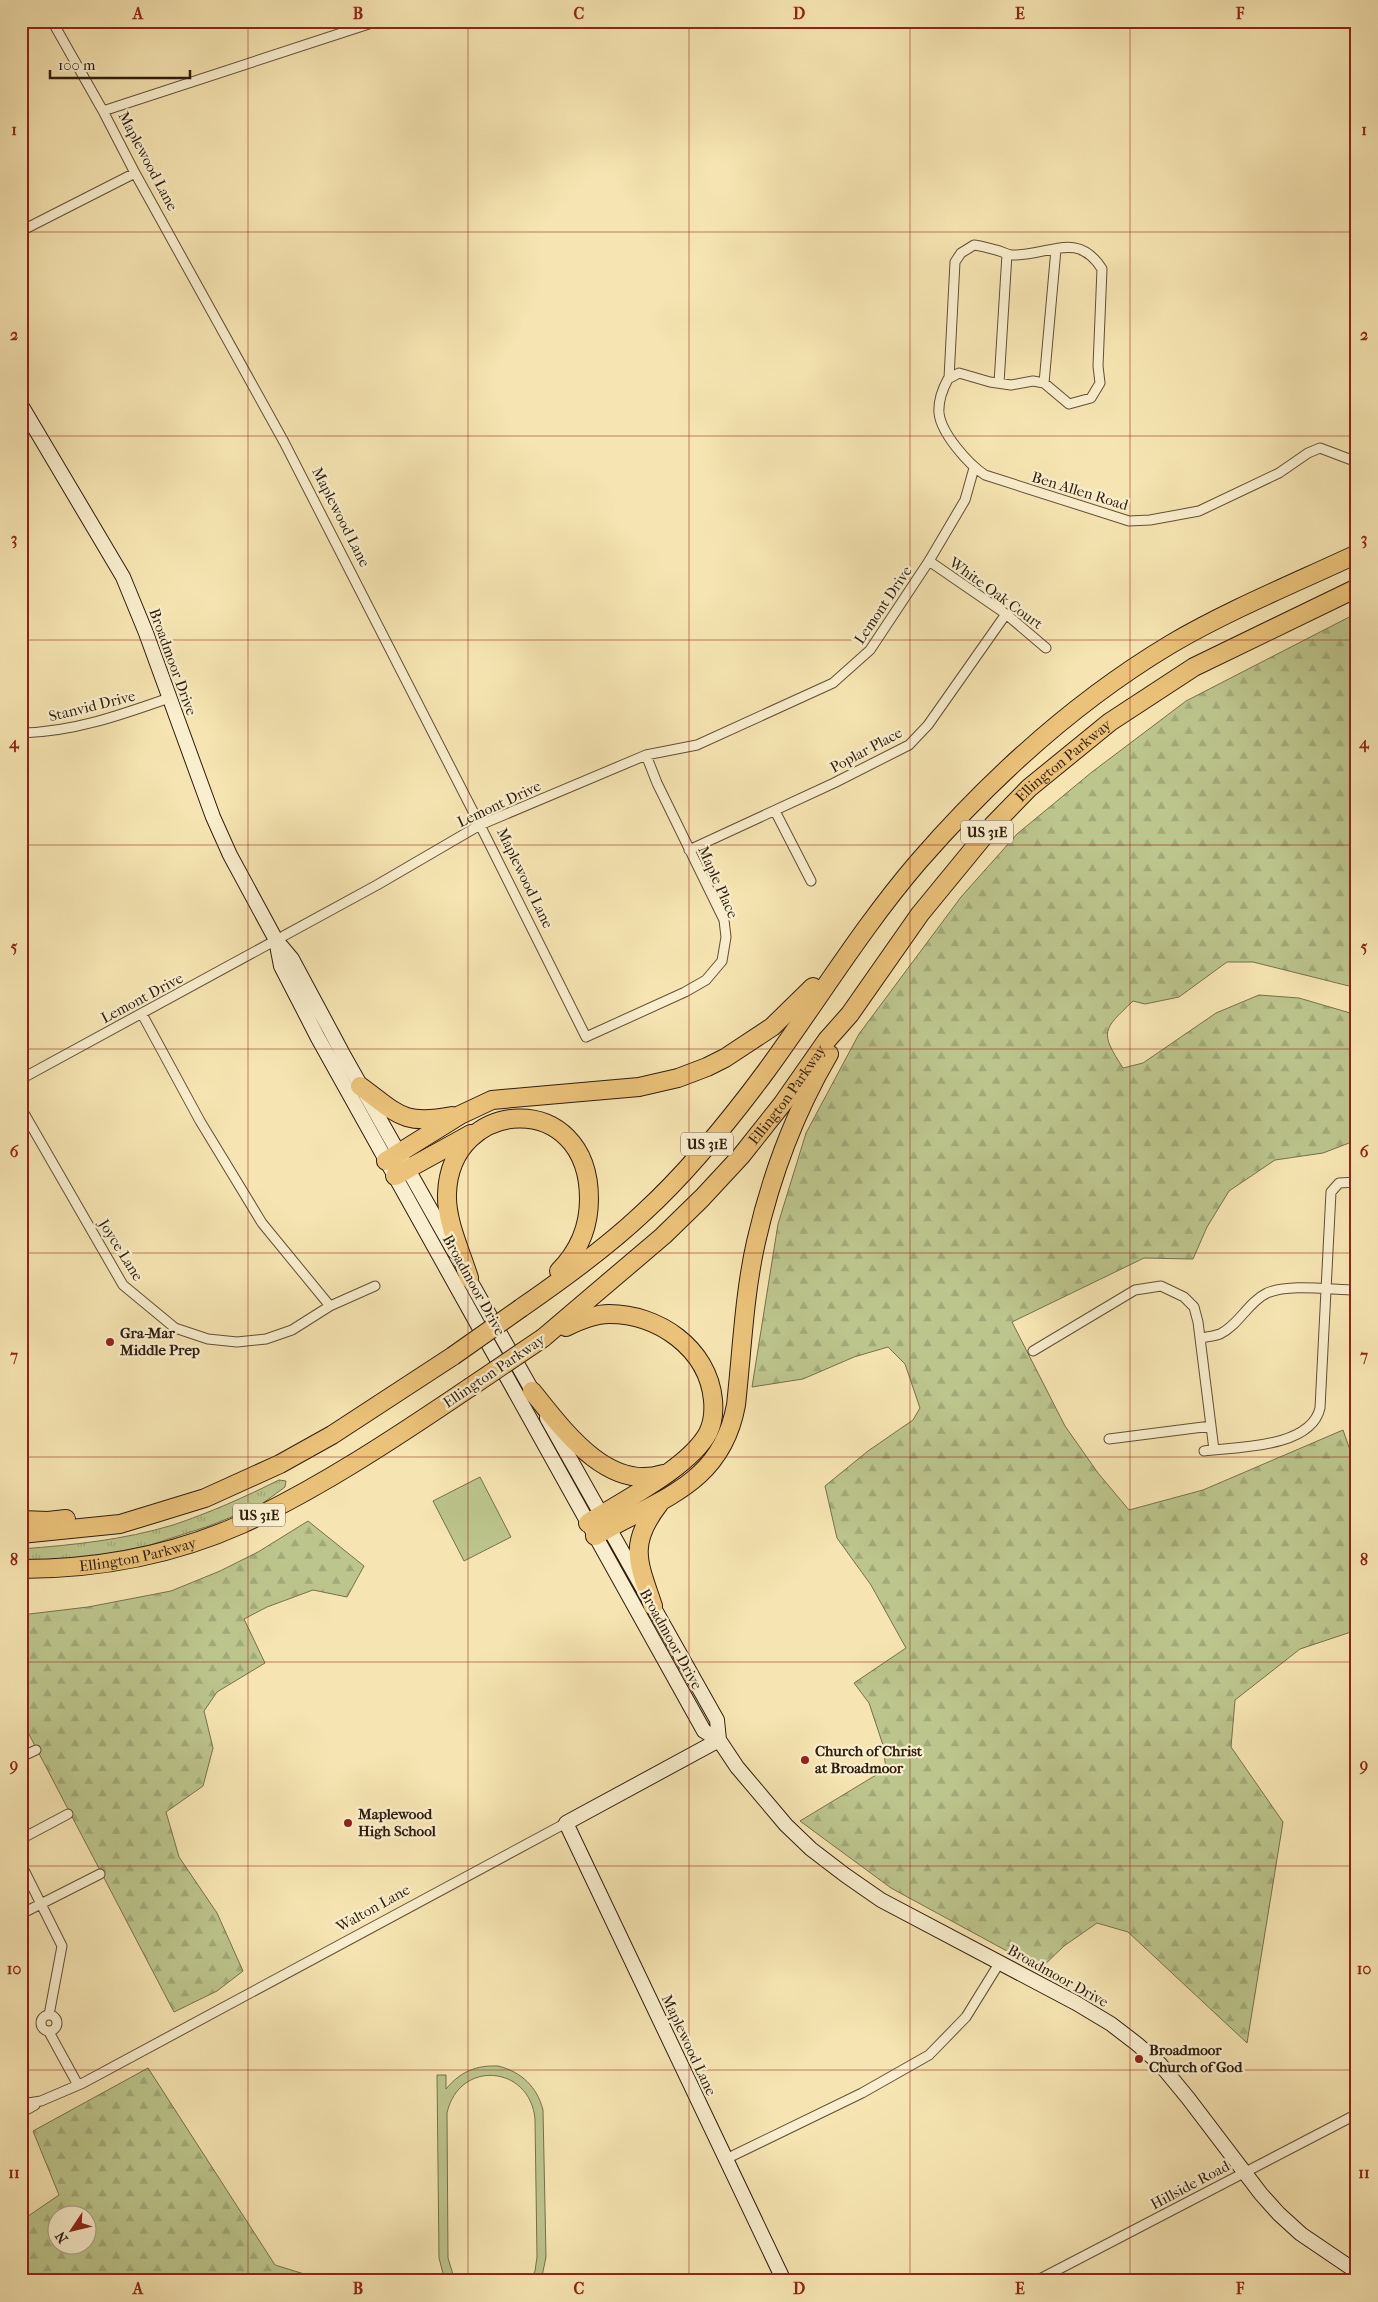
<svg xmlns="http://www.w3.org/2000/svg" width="1378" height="2302" viewBox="0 0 1378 2302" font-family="'IM FELL French Canon',serif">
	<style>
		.grass { fill: url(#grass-tufts); stroke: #76714d }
		.forest { fill: url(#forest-firs); stroke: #76714d; fill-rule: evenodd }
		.park { fill: #bcc58c; stroke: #76714d }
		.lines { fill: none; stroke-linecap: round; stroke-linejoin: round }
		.street-casing { stroke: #614f37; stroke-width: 11 }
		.secondary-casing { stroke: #2f1d0e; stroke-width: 16 }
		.highway-casing { stroke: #2f1d0e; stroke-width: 20 }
		.street { stroke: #f9eecd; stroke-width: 9 }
		.secondary { stroke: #f9eecd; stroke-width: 14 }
		.highway { stroke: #ebc279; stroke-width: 18 }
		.highway-bridge-casing { stroke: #2f1d0e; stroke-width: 20; stroke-linecap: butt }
		.highway-bridge { stroke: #ebc279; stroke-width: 18 }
		.grid { fill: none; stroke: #8f2418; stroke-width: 1; stroke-opacity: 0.55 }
		.poi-dot { fill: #8f2418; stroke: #f9eecd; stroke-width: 2 }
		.labels { text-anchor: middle; stroke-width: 4.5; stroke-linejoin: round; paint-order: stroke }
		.shield { fill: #f9eecd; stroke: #6c5c47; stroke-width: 1 }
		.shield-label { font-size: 14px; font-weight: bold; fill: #2f1d0e }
		.street-label { font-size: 15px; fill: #2f1d0e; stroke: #f9eecd }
		.poi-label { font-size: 15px; font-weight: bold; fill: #2f1d0e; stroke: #f9eecd; text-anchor: start }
		.neatline { fill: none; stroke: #8f2418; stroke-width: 2 }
		.grid-label { font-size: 16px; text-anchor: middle; font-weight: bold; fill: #8f2418 }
	</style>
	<defs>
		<pattern id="grass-tufts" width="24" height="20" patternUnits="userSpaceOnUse" patternTransform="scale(1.25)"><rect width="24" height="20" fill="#bcc58c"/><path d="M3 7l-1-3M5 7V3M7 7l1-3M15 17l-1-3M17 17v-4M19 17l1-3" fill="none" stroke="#a2a978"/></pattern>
		<pattern id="forest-firs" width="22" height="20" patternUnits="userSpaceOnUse" patternTransform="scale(1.25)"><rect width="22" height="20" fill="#bcc58c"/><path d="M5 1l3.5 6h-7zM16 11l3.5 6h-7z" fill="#a2a978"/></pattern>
	</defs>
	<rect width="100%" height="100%" fill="#f6e5b2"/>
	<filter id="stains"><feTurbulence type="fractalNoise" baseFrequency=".004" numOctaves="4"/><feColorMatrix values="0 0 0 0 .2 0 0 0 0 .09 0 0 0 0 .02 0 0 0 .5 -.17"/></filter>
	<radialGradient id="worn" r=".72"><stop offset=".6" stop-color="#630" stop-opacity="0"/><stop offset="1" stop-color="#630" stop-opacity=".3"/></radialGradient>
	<path class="grass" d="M 279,1480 L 286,1481 L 285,1487 L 259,1506 L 209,1526 L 147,1546 L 93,1557 L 21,1563 L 21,1549 C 73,1545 123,1540 173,1525 C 209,1513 245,1497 279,1480 Z"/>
	<path class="forest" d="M 1357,613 L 1357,988 L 1253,962 L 1227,962 L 1179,997 L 1145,1004 L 1133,1001 C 1103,1030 1099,1031 1123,1068 L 1143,1063 L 1216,1013 L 1259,995 L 1299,998 L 1357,1015 L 1357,1140 L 1323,1153 L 1275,1160 L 1229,1191 L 1207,1227 L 1193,1259 L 1144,1258 L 1012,1322 L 1065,1426 L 1098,1473 L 1129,1510 L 1203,1490 L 1343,1430 L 1357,1470 L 1357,1630 L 1300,1649 L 1235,1700 L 1231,1747 L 1283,1822 L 1247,2043 L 1128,1932 L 1097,1923 L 1064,1946 L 1040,1969 L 891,1888 L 800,1821 L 886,1769 L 883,1745 L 869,1703 L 854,1683 L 906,1648 L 871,1585 L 837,1538 L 825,1486 L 868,1451 L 913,1420 L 920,1408 L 905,1364 L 888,1347 L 854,1357 L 803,1379 L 752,1387 L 778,1224 L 806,1133 L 859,1034 L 961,897 L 1017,834 L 1092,772 L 1186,701 Z
		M 308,1521 L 364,1566 L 347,1597 L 313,1590 L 267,1607 L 244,1619 L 265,1663 L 217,1692 L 204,1711 L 213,1748 L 203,1786 L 166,1812 L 179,1857 L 217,1913 L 243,1971 L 217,1991 L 174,2012 L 21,1719 L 21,1615 L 88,1607 L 171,1591 L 220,1571 L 258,1552 Z
		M 148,2068 L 275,2265 L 327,2281 L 21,2281 L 21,2221 L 59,2195 L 33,2131 ZM 58,2214 L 88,2214 L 88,2244 L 58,2244 Z"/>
	<path class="park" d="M 480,1477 L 511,1537 L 464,1561 L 433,1501 Z
		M 498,2066 C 522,2072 537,2087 543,2110 L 546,2257 L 541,2281 L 530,2281 L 535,2271 L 537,2257 L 535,2119 C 530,2065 459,2059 447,2113 L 448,2258 L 455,2281 L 445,2281 L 439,2258 L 437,2075 L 446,2075 L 446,2089 C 460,2072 476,2065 498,2066 Z"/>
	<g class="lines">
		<defs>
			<path id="street" d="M 52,21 L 103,111 L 135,173 L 284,442 L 480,825 L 586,1037 L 685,992 L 706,980 L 722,961 L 726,937 L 724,920 L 657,783 L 646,755
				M 103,111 L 378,21
				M 21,231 L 135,173
				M 949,378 L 955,262 L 961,253 L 974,245 C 981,246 989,248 996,250 C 1001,251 1006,254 1011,255 C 1047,257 1077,229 1102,269 L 1098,366 L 1100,383 L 1091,398 L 1069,404 L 1044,383 L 1033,381 L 1011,385 L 990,382 L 959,373 L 948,379 C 942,390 938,400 939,413 C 941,433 968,464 985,475 L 1129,521 L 1150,520 L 1199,511 L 1279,473 L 1308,453 L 1320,448 L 1357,462
				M 999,383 L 1007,254
				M 1044,383 L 1056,249
				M 929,561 L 1006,614 L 1046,648
				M 21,733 C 73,732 121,715 169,698
				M 775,811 L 811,881
				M 689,850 L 834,783 L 909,745 L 928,725 L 1006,614
				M 142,1014 L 200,1121 L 262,1223 L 330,1306
				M 21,1079 L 377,885 L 480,825 L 646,755 L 697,745 L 833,683 L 870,650 L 929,561 L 965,500 L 974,468
				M 21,1108 L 123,1285 L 175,1328 L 208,1339 L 237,1342 L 266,1339 L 292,1330 L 330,1306 L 375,1286
				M 1201,1338 C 1207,1337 1214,1336 1220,1334 C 1239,1325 1248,1302 1267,1293 C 1290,1283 1332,1290 1357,1290
				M 1033,1351 L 1135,1290 L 1161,1286 L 1184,1297 L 1194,1307 L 1198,1322 L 1214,1450
				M 1109,1439 L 1211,1426
				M 1204,1451 C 1237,1447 1311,1448 1320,1408 L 1331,1192 L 1339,1183 L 1357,1182
				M 21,1757 L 36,1750
				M 21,1839 L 68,1814
				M 21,1864 L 62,1946 L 49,2015
				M 21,1914 L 100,1874
				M 21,1952 L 21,1959
				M41 2023a8 8 0 1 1 16 0a8 8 0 1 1-16 0Z
				M 49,2032 L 78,2085
				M 21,2104 L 41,2101 L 83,2083 L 566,1823
				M 21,2113 L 35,2105
				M 726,2159 L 862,2093 L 929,2055 L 966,2017 L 1000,1962
				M 1036,2281 L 1357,2114"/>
			<path id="secondary" d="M 21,405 L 123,577 L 146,633 L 213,817 L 230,855 L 276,940 L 292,959 L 344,1056 L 454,1251
				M 276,940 L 281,966 L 318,1038 L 704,1731 L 719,1740 L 737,1767 L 786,1825 L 811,1849 L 845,1875 L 881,1900 L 1076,2003 L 1111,2024 L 1137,2044 L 1160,2064 L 1188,2098 L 1261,2194 L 1279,2214 L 1301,2234 L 1357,2272
				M 464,1270 L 537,1399
				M 547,1418 L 717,1720 L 719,1740
				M 719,1740 L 566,1823 L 784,2281"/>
			<g id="highway">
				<path d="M 360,1086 C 397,1113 402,1126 452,1116"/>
				<path d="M 386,1161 L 460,1115 L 492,1100 L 639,1087 L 678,1078 L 707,1067 L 725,1058 L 772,1027 L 813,987"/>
				<path d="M 395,1176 L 471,1134"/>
				<path d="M 469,1278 C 461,1252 446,1221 447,1194 C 450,1097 589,1088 589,1199 C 589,1226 579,1251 559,1271"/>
				<path d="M 521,1308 C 563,1279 606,1248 643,1213 C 689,1171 730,1120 767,1070 C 818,1000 863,926 919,861 C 993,776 1074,702 1171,644 C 1229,610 1295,583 1357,554"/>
				<path d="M 566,1327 C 578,1321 595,1314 609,1314 C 658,1314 708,1348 713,1400 C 714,1411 713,1423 708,1433 C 689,1468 622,1501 588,1523"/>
				<path id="s1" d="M 543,1338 L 663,1236 L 702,1198 L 741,1156 L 783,1103 L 827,1040 L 850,1014 L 920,914 L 993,825 L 1029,788 L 1110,722 L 1194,667 L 1357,588"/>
				<path d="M 532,1391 C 562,1428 607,1492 663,1474"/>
				<path d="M 21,1520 L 48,1521 L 66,1519"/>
				<path d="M 21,1534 L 120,1524 L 205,1498 L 280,1464 L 332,1435 L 453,1356"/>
				<path d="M 595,1536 C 657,1499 721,1487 736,1405 C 742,1351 744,1295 756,1242 C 771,1176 795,1112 829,1054"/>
				<path id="s2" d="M 21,1569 C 97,1569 173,1555 242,1524 C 320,1488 398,1436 469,1388"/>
				<path d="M 653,1606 C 638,1562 628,1544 659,1504"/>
			</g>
		</defs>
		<use href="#street" class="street-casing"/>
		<use href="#secondary" class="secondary-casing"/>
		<use href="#highway" class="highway-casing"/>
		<use href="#street" class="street"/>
		<use href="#secondary" class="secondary"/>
		<use href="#highway" class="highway"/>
		<defs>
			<path id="highway-bridge" d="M 453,1356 L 521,1308
				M 469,1388 L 543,1338"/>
		</defs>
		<use href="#highway-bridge" class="highway-bridge-casing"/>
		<use href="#highway-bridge" class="highway-bridge"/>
	</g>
	<path class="grid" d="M 248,21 L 248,2281M 468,21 L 468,2281M 689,21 L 689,2281M 910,21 L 910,2281M 1130,21 L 1130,2281M 21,232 L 1357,232M 21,436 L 1357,436M 21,640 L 1357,640M 21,845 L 1357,845M 21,1049 L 1357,1049M 21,1253 L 1357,1253M 21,1457 L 1357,1457M 21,1662 L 1357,1662M 21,1866 L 1357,1866M 21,2070 L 1357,2070"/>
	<g class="poi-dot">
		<circle cx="110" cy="1342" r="5"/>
		<circle cx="805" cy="1760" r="5"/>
		<circle cx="348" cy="1823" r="5"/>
		<circle cx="1139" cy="2059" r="5"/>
	</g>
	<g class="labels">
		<g class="shield">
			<rect x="961" y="820.5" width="52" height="23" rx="4"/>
			<rect x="681" y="1132.5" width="52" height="23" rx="4"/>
			<rect x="233" y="1503.5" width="52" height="23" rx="4"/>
		</g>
		<g class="shield-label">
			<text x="987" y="837">US 31E</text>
			<text x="707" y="1149">US 31E</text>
			<text x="259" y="1520">US 31E</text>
		</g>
		<g class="street-label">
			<text transform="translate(148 161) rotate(62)" y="5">Maplewood Lane</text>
			<text transform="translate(1080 491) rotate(17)" y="5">Ben Allen Road</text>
			<text transform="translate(341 517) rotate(63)" y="5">Maplewood Lane</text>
			<text transform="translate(996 593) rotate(36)" y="5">White Oak Court</text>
			<text transform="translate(883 605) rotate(-56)" y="5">Lemont Drive</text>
			<text transform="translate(173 662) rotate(70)" y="5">Broadmoor Drive</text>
			<text transform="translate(92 706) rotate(-14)" y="5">Stanvid Drive</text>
			<text transform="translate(866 750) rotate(-28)" y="5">Poplar Place</text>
			<text dy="5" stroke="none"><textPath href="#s1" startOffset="781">Ellington Parkway</textPath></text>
			<text transform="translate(499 804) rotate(-25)" y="5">Lemont Drive</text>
			<text transform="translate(525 878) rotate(64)" y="5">Maplewood Lane</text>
			<text transform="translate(718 882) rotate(66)" y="5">Maple Place</text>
			<text transform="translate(142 998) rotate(-28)" y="5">Lemont Drive</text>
			<text dy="5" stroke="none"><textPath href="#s1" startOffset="346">Ellington Parkway</textPath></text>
			<text transform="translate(121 1250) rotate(58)" y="5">Joyce Lane</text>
			<text transform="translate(474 1285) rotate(61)" y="5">Broadmoor Drive</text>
			<text transform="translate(494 1371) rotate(-34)" y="5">Ellington Parkway</text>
			<text dy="5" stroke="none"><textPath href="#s2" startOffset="118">Ellington Parkway</textPath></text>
			<text transform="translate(671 1639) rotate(61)" y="5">Broadmoor Drive</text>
			<text transform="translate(373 1908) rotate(-29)" y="5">Walton Lane</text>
			<text transform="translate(1058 1976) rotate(29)" y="5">Broadmoor Drive</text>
			<text transform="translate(689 2045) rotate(65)" y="5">Maplewood Lane</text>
			<text transform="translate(1190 2185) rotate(-28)" y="5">Hillside Road</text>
		</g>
		<g class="poi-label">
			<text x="120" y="1338">Gra-Mar<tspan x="120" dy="17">Middle Prep</tspan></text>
			<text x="815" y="1756">Church of Christ<tspan x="815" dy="17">at Broadmoor</tspan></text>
			<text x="358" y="1819">Maplewood<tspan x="358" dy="17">High School</tspan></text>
			<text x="1149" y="2055">Broadmoor<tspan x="1149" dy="17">Church of God</tspan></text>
		</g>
	</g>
	<rect width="1378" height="2302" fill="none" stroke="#f6e5b2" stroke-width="55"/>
	<g transform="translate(72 2230) rotate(235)"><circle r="24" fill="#f9eecd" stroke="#a89a81"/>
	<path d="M0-4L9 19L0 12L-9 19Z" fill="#8f2418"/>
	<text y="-8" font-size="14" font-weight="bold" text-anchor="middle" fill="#2f1d0e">N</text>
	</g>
	<path d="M50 70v8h140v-8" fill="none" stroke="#2f1d0e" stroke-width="2.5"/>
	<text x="58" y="70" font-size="15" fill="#2f1d0e" stroke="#f9eecd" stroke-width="4" paint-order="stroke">100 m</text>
	<rect x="28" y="28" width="1322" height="2246" class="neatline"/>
	<g class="grid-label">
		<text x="138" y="19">A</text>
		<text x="358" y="19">B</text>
		<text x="579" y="19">C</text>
		<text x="799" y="19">D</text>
		<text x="1020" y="19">E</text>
		<text x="1240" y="19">F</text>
		<text x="14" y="135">1</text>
		<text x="1364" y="135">1</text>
		<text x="14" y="340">2</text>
		<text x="1364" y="340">2</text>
		<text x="14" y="544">3</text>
		<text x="1364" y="544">3</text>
		<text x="14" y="748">4</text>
		<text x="1364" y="748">4</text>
		<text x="14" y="952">5</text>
		<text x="1364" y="952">5</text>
		<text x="14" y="1157">6</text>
		<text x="1364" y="1157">6</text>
		<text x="14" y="1361">7</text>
		<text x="1364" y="1361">7</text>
		<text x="14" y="1565">8</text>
		<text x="1364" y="1565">8</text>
		<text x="14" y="1770">9</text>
		<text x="1364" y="1770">9</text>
		<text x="14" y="1974">10</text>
		<text x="1364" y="1974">10</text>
		<text x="14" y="2178">11</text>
		<text x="1364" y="2178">11</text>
		<text x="138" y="2294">A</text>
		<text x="358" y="2294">B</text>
		<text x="579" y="2294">C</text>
		<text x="799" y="2294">D</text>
		<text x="1020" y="2294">E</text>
		<text x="1240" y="2294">F</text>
	</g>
	<rect width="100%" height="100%" filter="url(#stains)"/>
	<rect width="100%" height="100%" fill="url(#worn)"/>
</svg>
